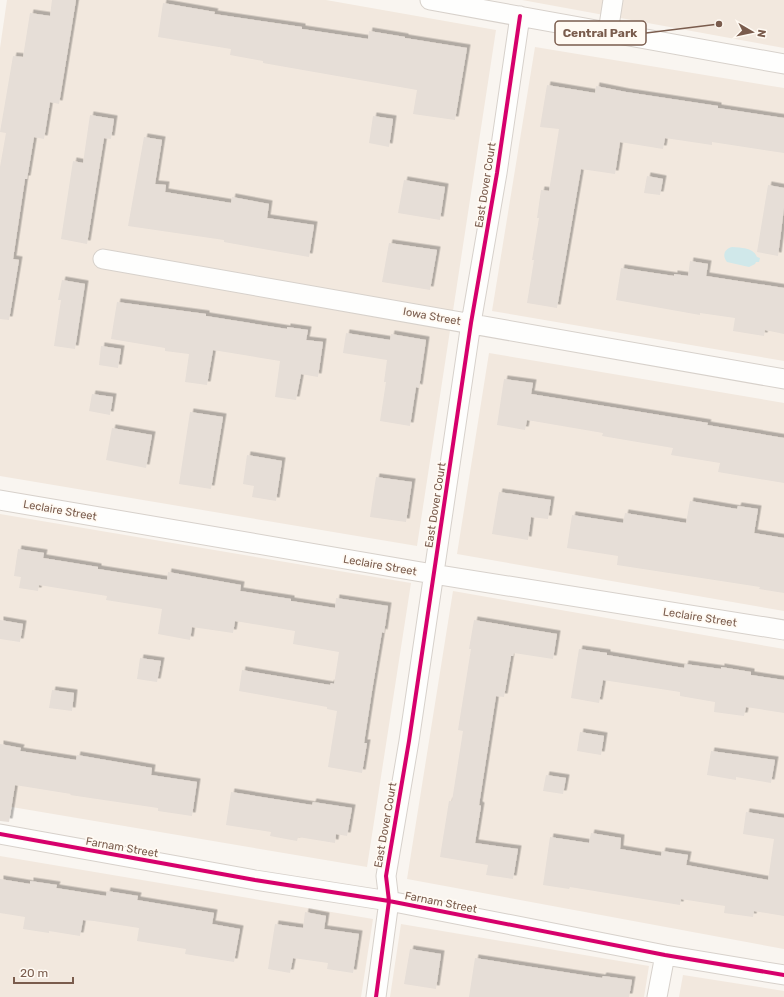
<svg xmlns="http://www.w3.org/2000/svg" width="784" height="997" viewBox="0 0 784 997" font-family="Rubik,sans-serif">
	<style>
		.residential { fill: #f2e8de }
		.water { fill: #d0e8ea }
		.building { fill: #e6ded7; filter: url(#shadow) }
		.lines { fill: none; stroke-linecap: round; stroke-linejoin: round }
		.minor-casing { stroke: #d7d1cb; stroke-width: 21 }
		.minor { stroke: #fefefd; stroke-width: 19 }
		.cycleway-casing { stroke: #fffaf3; stroke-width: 6 }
		.cycleway { stroke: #d6006c; stroke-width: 4 }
		.labels { text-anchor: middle; stroke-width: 3.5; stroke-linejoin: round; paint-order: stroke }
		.street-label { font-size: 11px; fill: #7a5c4d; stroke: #fffaf3 }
		.leader { fill: none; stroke: #7a5c4d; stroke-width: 1.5 }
		.callout-dot { fill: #7a5c4d; stroke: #fffaf3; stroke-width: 1.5 }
		.callout { fill: #fffaf3; stroke: #7a5c4d; stroke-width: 1.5 }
		.callout-label { font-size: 12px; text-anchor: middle; font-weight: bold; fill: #7a5c4d }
	</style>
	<defs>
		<filter id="shadow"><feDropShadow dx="3.5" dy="-3.5" stdDeviation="0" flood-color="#0004"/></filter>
	</defs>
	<rect width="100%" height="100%" fill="#f9f5f0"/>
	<path class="residential" d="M 7,0 L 326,0 L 496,30 L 417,546 L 0,476 L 0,48 Z
		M 522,0 L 784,0 L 784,48 Z
		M 535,47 L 784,88 L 784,361 L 492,311 Z
		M 489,353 L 784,403 L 784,611 L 457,554 Z
		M 0,514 L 411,583 L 367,867 L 0,805 Z
		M 453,591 L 784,649 L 784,949 L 407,879 Z
		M 0,856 L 373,919 L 361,997 L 0,997 Z
		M 401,924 L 649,966 L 644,997 L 390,997 Z
		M 683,975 L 784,991 L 784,997 L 679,997 Z"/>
	<path class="water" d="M 732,247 C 741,248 753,247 757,257 L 760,258 L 759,262 L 756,262 L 755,264 L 749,267 L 727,262 C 722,256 724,249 732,247 Z"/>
	<path class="building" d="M 52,0 L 76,0 L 59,104 L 50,102 L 44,139 L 34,137 L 27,179 L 25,179 L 13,259 L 19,260 L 9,320 L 0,319 L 0,167 L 6,133 L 0,132 L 5,103 L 13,56 L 23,57 L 30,13 L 50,16 Z
		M 163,3 L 215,12 L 214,14 L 302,27 L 302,29 L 368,39 L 369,31 L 405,37 L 405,38 L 467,48 L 455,120 L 413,114 L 417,90 L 263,63 L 263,61 L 230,55 L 231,49 L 158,37 Z
		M 547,85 L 595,93 L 596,86 L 626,92 L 718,106 L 718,108 L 784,118 L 784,153 L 712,142 L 712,145 L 665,138 L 663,149 L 620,142 L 615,174 L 581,169 L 557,308 L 527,303 L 534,260 L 532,260 L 539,218 L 537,218 L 541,190 L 549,191 L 559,129 L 540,127 Z
		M 90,115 L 114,119 L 111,139 L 104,138 L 87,244 L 61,239 L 73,161 L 83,163 Z
		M 373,116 L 393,119 L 389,147 L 369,143 Z
		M 144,137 L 162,140 L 155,184 L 166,185 L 165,192 L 231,203 L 232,197 L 269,204 L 267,218 L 314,225 L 309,257 L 224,242 L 224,240 L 128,226 Z
		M 647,176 L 663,179 L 660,195 L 644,193 Z
		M 404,180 L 445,187 L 440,220 L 398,213 Z
		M 768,185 L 784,188 L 784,208 L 778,256 L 757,252 Z
		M 389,243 L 437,250 L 430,290 L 382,282 Z
		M 690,261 L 708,264 L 706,276 L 784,288 L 784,334 L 765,330 L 764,336 L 733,331 L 735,318 L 700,313 L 700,315 L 616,300 L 621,268 L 674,276 L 674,274 L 688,276 Z
		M 62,280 L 85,284 L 75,349 L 54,346 L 61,300 L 58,300 Z
		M 117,302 L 206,314 L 206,316 L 287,329 L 287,327 L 308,330 L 306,340 L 323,342 L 318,377 L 301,374 L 296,400 L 275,397 L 280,361 L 213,350 L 207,385 L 185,382 L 189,354 L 165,351 L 165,348 L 111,339 Z
		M 346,333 L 390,340 L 391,334 L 426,340 L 419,388 L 416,387 L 410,426 L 380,421 L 386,382 L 384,382 L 387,360 L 343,353 Z
		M 101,346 L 121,349 L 118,368 L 99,365 Z
		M 504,379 L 533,383 L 531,394 L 708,423 L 707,425 L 784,438 L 784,483 L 718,472 L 720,463 L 671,455 L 673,448 L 602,436 L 603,433 L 527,420 L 525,430 L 497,425 Z
		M 92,394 L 113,397 L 110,415 L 89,411 Z
		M 190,412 L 223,417 L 211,489 L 179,484 Z
		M 112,428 L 152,435 L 146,468 L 106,460 Z
		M 247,455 L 282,461 L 276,501 L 252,497 L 254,486 L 243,484 Z
		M 376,477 L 412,482 L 406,522 L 370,517 Z
		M 499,492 L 551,500 L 548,519 L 531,517 L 528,540 L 492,534 Z
		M 690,501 L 737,509 L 738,506 L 758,509 L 754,533 L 784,538 L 784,593 L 759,589 L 760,587 L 617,565 L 618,556 L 567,548 L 572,515 L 623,523 L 625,513 L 686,523 Z
		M 18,549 L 44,553 L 43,558 L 98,567 L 98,569 L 167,580 L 168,572 L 241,585 L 240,591 L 291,599 L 291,601 L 335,608 L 336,598 L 388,606 L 384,633 L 382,632 L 372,691 L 364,743 L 367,743 L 362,773 L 328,767 L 337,711 L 327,709 L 327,707 L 239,691 L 242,670 L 330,685 L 331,683 L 334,684 L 339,652 L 293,644 L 295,631 L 235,621 L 233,633 L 192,627 L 190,640 L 158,634 L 162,609 L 106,600 L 107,596 L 39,585 L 38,591 L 19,588 L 21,577 L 14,576 Z
		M 0,620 L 23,624 L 20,642 L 0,639 Z
		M 474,620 L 557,634 L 553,659 L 514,653 L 513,656 L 511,656 L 504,697 L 496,696 L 479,805 L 481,806 L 475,843 L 518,849 L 513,879 L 486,875 L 488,865 L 440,857 L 449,801 L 452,801 L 463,731 L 458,730 L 471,649 L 469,649 Z
		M 579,649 L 607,653 L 607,655 L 684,668 L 685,664 L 721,669 L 721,667 L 751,672 L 751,675 L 784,680 L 784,713 L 746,707 L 744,716 L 714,712 L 715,702 L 680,696 L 680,692 L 603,680 L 599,703 L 571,698 Z
		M 140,658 L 161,661 L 157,682 L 137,679 Z
		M 52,690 L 74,693 L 72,711 L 49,708 Z
		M 580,732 L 604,736 L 601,755 L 577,751 Z
		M 0,744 L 21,748 L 20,751 L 76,760 L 77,755 L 152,768 L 151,775 L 197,782 L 192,816 L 158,811 L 158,808 L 70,795 L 71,794 L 15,785 L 9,822 L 0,821 Z
		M 711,751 L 775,760 L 771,783 L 736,777 L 736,780 L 707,775 Z
		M 546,775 L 566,778 L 563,794 L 543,791 Z
		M 231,792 L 312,805 L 313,802 L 352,808 L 347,836 L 336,834 L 335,843 L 298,837 L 297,841 L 270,836 L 271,832 L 226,825 Z
		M 746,812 L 784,818 L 784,916 L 754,911 L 753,917 L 724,913 L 725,906 L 681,899 L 680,905 L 570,887 L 569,889 L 543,885 L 550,837 L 589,843 L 591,833 L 621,838 L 620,849 L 661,856 L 662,851 L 688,855 L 686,865 L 768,880 L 774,839 L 743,834 Z
		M 0,879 L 30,884 L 30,881 L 57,885 L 56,888 L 106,896 L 107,891 L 138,896 L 137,900 L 214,913 L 212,924 L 240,929 L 234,962 L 185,954 L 186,949 L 137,941 L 139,928 L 94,921 L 83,920 L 80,936 L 49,931 L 49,933 L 23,929 L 25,917 L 0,913 Z
		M 305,912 L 326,916 L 324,929 L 359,934 L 353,973 L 327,969 L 328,963 L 293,958 L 290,973 L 268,969 L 275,924 L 303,928 Z
		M 410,949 L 441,954 L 436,989 L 404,984 Z
		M 475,958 L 602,978 L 603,976 L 632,980 L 629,997 L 469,997 Z"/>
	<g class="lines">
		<defs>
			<path id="minor" d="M 430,0 L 784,64
				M 608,32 L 613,0
				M 103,259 L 784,379
				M 0,500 L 433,574 L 784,630
				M 0,834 L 255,880 L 389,901 L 665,955 L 784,975
				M 376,997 L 389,901 L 386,876 L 409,741 L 471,323 L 497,173 L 520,16
				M 657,997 L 665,955"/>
		</defs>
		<use href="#minor" class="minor-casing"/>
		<use href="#minor" class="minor"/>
		<defs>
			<path id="cycleway" d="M 0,834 L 255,880 L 389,901 L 665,955 L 784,975
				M 376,997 L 389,901 L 386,876 L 409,741 L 471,323 L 497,173 L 520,16"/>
		</defs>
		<use href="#cycleway" class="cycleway-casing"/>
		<use href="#cycleway" class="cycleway"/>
	</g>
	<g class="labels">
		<g class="street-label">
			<text transform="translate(485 185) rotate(-81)" y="4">East Dover Court</text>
			<text transform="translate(432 316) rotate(10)" y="4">Iowa Street</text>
			<text transform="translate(435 505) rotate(-81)" y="4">East Dover Court</text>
			<text transform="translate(60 510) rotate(10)" y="4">Leclaire Street</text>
			<text transform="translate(380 565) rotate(10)" y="4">Leclaire Street</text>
			<text transform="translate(700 617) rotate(9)" y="4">Leclaire Street</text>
			<text transform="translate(385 825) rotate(-80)" y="4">East Dover Court</text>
			<text transform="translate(122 847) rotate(10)" y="4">Farnam Street</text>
			<text transform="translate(441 902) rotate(11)" y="4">Farnam Street</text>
		</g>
	</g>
	<path class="leader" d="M719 24L646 33"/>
	<circle class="callout-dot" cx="719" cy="24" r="4"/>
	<rect class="callout" x="555" y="21" width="91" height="24" rx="4"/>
	<g class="callout-label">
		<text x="600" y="37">Central Park</text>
	</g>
	<g transform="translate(752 32) rotate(99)" stroke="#fffaf3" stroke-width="3" paint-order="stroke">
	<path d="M0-3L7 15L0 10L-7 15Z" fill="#7a5c4d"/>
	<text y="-6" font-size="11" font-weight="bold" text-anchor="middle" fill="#7a5c4d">N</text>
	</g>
	<path d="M14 977v6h59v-6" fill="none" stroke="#7a5c4d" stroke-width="2"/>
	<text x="20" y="977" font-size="12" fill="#7a5c4d" stroke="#fffaf3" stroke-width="3" paint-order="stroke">20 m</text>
</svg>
